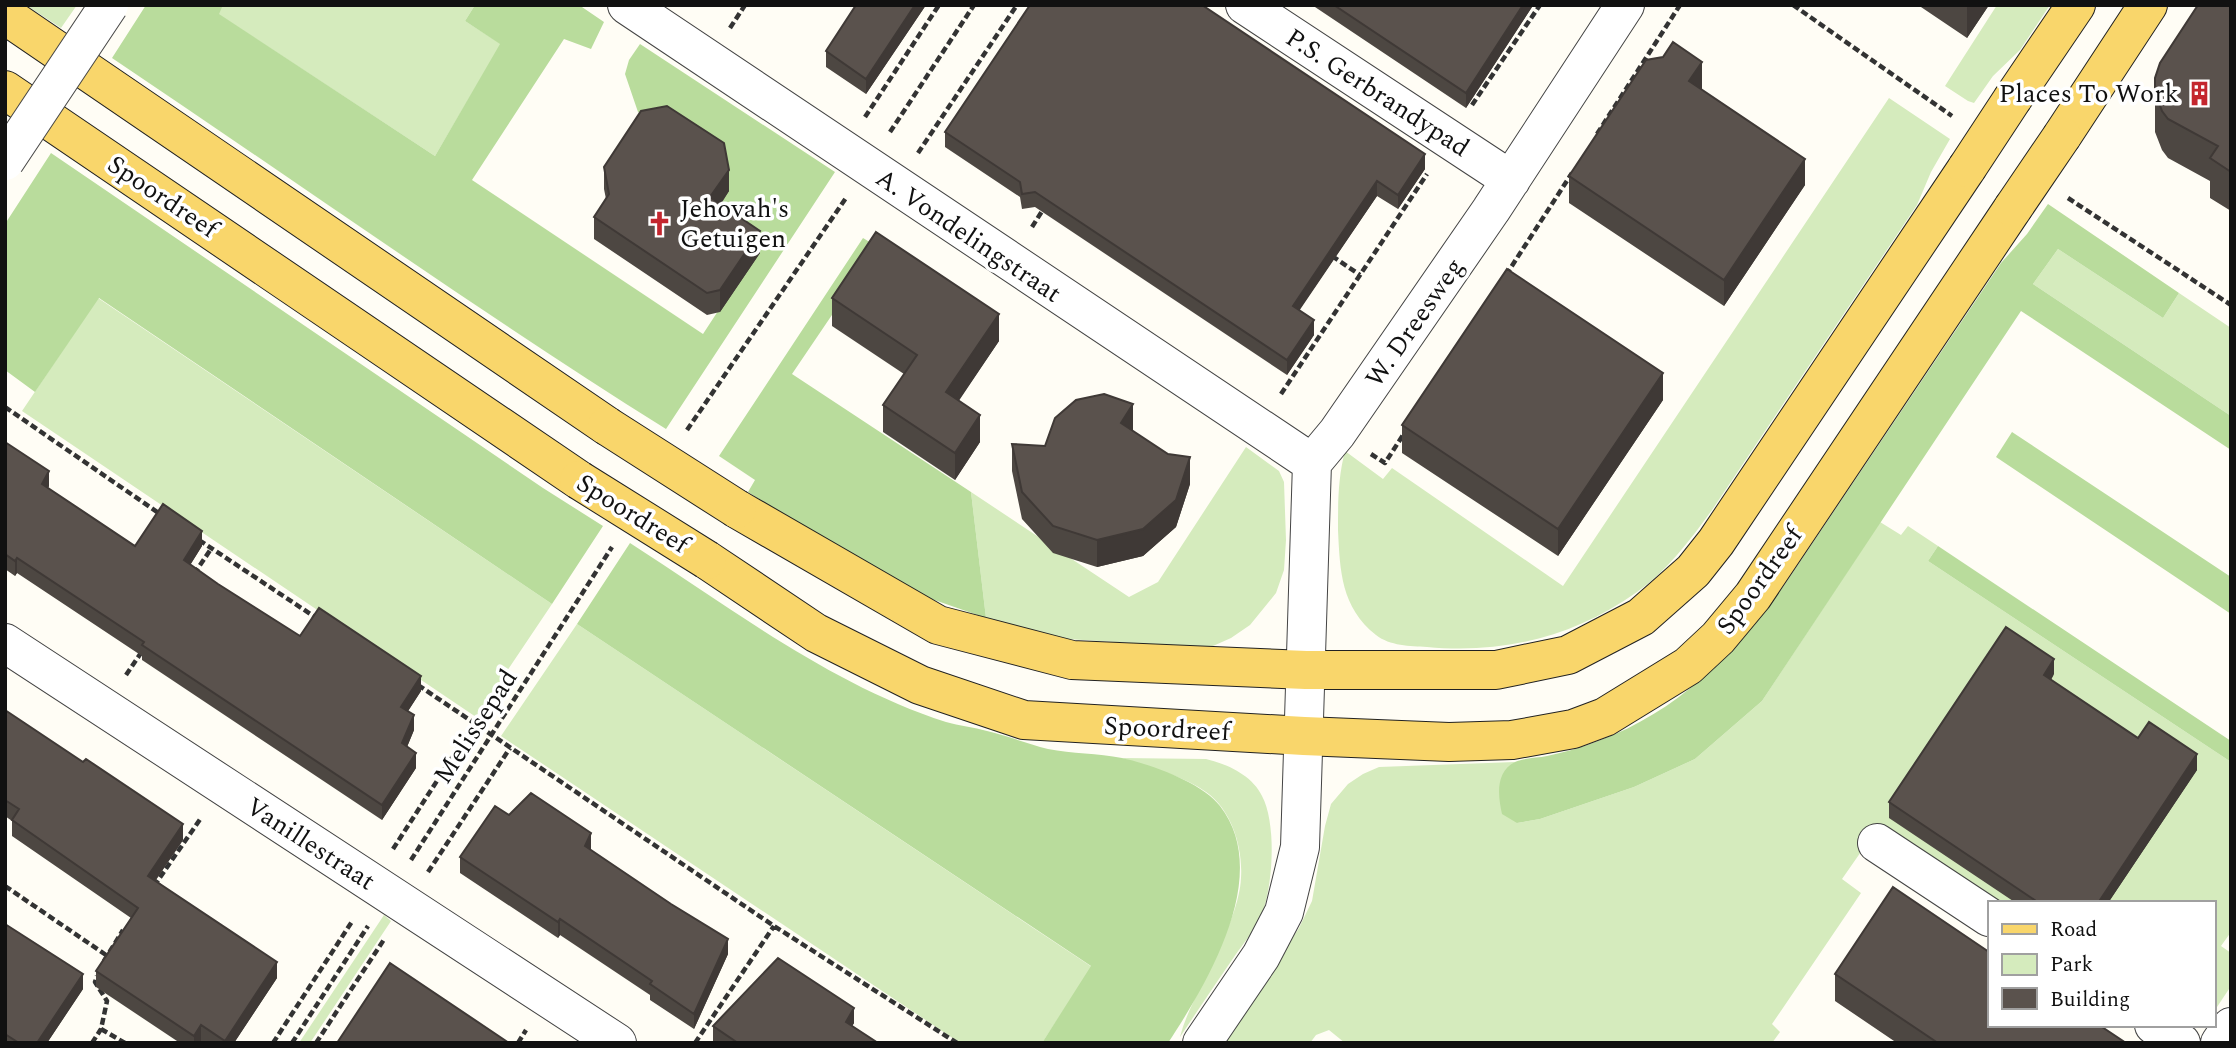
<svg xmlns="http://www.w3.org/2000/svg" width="2236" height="1048" viewBox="0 0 2236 1048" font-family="Spectral,serif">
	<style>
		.green { fill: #d5ebbd }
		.forest { fill: #b9dc9c }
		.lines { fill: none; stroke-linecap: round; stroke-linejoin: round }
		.minor-casing { stroke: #444; stroke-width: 40 }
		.major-casing { stroke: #222; stroke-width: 40 }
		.path { stroke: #333; stroke-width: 4.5; stroke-dasharray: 7 3.5; stroke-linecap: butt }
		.minor { stroke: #fff; stroke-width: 38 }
		.major { stroke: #f9d66b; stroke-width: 38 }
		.minor-bridge-casing { stroke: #444; stroke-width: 40; stroke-linecap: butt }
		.major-bridge-casing { stroke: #222; stroke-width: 40; stroke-linecap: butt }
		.minor-bridge { stroke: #fff; stroke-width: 38 }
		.major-bridge { stroke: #f9d66b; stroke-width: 38 }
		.wall { fill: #4d4742 }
		.shaded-wall { fill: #3f3936 }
		.building { fill: #5a524d; stroke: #3f3936; stroke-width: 2 }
		.labels { text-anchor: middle; stroke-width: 7; stroke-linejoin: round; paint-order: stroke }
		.street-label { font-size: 26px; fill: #111; stroke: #fff }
		.poi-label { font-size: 26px; fill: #111; stroke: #fff; text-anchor: end }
	</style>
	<rect width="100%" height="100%" fill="#fffdf5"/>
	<path class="green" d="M 26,5 L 77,5 L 61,28 Z
		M 223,5 L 475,5 L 465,21 L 501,44 L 435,156 L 218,14 Z
		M 1997,5 L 2050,5 L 2020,50 L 1993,76 L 1974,103 L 1968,101 L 1945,86 Z
		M 1889,98 L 1950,139 L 1931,172 L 1917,205 L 1712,510 C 1690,540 1668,570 1637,592 C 1574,637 1503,654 1427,647 C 1410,646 1390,646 1376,635 C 1341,607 1340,571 1338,530 C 1338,502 1338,478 1345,451 L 1383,479 L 1392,468 L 1563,586 Z
		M 2058,249 L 2163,318 L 2179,293 L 2231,328 L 2231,416 L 2033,284 Z
		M 98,298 L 552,604 L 476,717 L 22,411 Z
		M 1246,447 L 1279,471 L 1284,482 L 1286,540 L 1284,570 L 1276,593 L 1250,625 L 1231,638 L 1213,646 L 1179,646 L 1067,639 L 986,618 L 971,492 L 1129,597 L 1158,582 Z
		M 1880,522 L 1901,535 L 1908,526 L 1938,546 L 1928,561 L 2231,762 L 2231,932 L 2221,946 L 2231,953 L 2231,986 L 2213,1013 L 2213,903 L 1993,903 L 1879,826 L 1842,879 L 1861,893 L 1772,1024 L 1780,1032 L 1772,1043 L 1345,1043 L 1329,1030 L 1316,1035 L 1310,1043 L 1222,1043 L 1299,928 L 1312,901 L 1325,826 L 1331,804 L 1348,784 L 1363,774 L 1379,767 L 1515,762 L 1505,773 L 1517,823 L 1540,819 L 1634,787 L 1695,759 L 1762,701 Z
		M 577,624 L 1092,967 L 1042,1043 L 960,1043 L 501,736 Z
		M 1122,758 L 1206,759 C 1227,764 1252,775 1262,796 C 1277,824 1273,888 1261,917 C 1254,931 1243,944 1234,957 C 1216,983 1198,1010 1180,1037 C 1188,1006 1207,979 1219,949 C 1228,928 1240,901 1241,878 C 1243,848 1232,810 1206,792 C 1182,775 1150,768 1122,758 Z
		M 384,915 L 391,921 L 310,1043 L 299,1043 Z"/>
	<path class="forest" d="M 146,5 L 223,5 L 219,14 L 435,156 L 500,44 L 465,21 L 475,5 L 579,5 L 604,22 L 591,49 L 564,39 L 472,180 L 703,334 L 754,256 L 707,224 L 727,176 L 638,112 L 625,74 L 629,60 L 640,44 L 835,172 L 666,429 C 478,311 297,182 112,58 Z
		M 51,153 L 543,488 L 603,526 L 552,604 L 99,298 L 35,392 L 5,370 L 5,224 Z
		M 2048,204 L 2179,293 L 2163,318 L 2058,249 L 2033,284 L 2231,416 L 2231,450 L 2021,311 L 1762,701 L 1695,759 L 1634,787 L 1540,819 L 1517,823 L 1502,814 C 1498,796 1495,772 1515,762 C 1524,758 1537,758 1547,756 C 1564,752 1581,748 1598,741 C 1681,710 1731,655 1783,587 L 2001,263 L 2027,234 Z
		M 863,238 L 878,247 L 792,374 L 971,492 L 986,618 L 923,596 L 862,565 L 748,492 L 755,480 L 719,456 Z
		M 2012,432 L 2231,577 L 2231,614 L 1996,457 Z
		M 630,543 C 731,608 831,685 946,722 C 959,726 974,727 987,731 C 1008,736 1028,744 1048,749 C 1072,754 1098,753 1122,758 C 1150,764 1203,783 1220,806 C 1273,874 1208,982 1168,1043 L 1042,1043 L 1091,966 L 577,624 Z
		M 1938,546 L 2231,741 L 2231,762 L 1928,561 Z"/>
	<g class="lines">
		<defs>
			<path id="minor" d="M 627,5 L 1312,463
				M 1245,5 L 1511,180
				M 5,643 L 617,1043
				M 1877,843 L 1989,917
				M 2154,1025 L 2181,1043
				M 1202,1043 L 1261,956 L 1284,912 L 1300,847 L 1312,463 L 1337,433 L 1491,210 L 1625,5
				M 2220,1043 L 2231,1027"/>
			<path id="major" d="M 5,15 L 607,426
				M 5,90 L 579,480
				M 2013,98 L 2076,5
				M 2062,136 L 2148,5
				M 737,509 L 938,625 L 1072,660 L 1306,670 L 1496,670 L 1568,655 L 1641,617 L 1693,571 L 1716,542 L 1967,168
				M 707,560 L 816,633 L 920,685 L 1024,720 L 1304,736 L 1449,742 L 1512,740 L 1573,729 L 1605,717 L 1688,666 L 1718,638 L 1753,596 L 2013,208"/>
		</defs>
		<use href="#minor" class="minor-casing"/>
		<use href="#major" class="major-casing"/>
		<path class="path" d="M 1793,5 L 1952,116
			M 730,28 L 745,5
			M 1472,105 L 1540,5
			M 865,117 L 939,5
			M 890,132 L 974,5
			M 1597,134 L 1680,5
			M 918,153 L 1017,5
			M 2068,198 L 2231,305
			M 1032,227 L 1044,208
			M 1332,256 L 1360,275
			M 1506,275 L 1572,173
			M 1281,394 L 1427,174
			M 5,407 L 160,514
			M 687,430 L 846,198
			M 1371,454 L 1385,463 L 1405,432
			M 199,540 L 318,619
			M 194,574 L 211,549
			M 126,675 L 143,650
			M 418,685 L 774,926 L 957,1043
			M 393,849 L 475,722
			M 411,860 L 612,547
			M 428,872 L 510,748
			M 5,886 L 106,955
			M 154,886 L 201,818
			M 104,961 L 123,930
			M 101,1029 L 125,1043
			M 92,1043 L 101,1029 L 107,1001 L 95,982 L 97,976
			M 273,1043 L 353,920
			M 292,1043 L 368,926
			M 316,1043 L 385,938
			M 518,1043 L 526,1030
			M 695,1043 L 774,926"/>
		<use href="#minor" class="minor"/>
		<use href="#major" class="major"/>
		<defs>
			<path id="minor-bridge" d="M 5,161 L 109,5"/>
			<path id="major-bridge" d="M 1967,168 L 2013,98
				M 2013,208 L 2062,136
				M 607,426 L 737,509
				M 579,480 L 707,560"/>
		</defs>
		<use href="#minor-bridge" class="minor-bridge-casing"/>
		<use href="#major-bridge" class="major-bridge-casing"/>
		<use href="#minor-bridge" class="minor-bridge"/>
		<use href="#major-bridge" class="major-bridge"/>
	</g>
	<path class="wall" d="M 856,5 L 926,5 L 866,94 L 826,67 L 826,51 Z
		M 1312,5 L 1532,5 L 1532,7 L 1466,108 Z
		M 1918,5 L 1989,5 L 1967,38 Z
		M 2231,5 L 2231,211 L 2210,198 L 2210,181 L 2168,158 L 2162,150 L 2155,132 L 2155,78 Z
		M 1701,89 L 1805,185 L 1724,306 L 1569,203 L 1569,176 Z
		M 945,132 L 1425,169 L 1398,209 L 1377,196 L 1299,310 L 1314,335 L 1287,375 L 1035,207 L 1022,209 L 1020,197 L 945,147 Z
		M 604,167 L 729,191 L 721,204 L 760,253 L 720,312 L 707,315 L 594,239 L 594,217 L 606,199 L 604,189 Z
		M 832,298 L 999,341 L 958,401 L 980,442 L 955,480 L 883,432 L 883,405 L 904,374 L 832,326 Z
		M 1663,400 L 1558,556 L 1402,453 L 1402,425 Z
		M 1133,431 L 1190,484 L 1176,527 L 1143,556 L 1097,567 L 1053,553 L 1022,519 L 1012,471 L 1012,444 L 1045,446 Z
		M 5,442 L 49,486 L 48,488 L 135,546 L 202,546 L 190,565 L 218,584 L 300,636 L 421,691 L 408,711 L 414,730 L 407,747 L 416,768 L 382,820 L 142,660 L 142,656 L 17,573 L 15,576 L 5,569 Z
		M 2054,674 L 2051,680 L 2138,738 L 2197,770 L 2108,903 L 2016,903 L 1889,818 L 1889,802 Z
		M 5,710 L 183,840 L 156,880 L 277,978 L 234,1043 L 204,1043 L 201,1041 L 200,1043 L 180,1043 L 96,987 L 96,971 L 131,918 L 12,836 L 12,821 L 5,816 Z
		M 509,815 L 591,849 L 591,850 L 728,954 L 694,1029 L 650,1000 L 650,995 L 560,935 L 558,938 L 460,873 L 460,857 Z
		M 5,924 L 83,989 L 47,1043 L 5,1043 Z
		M 1835,974 L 2126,1043 L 1897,1043 L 1835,1001 Z
		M 854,1023 L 852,1026 L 878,1043 L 713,1042 L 713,1026 Z"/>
	<path class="shaded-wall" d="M 915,5 L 926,5 L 866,94 L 866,79 Z
		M 1523,5 L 1532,5 L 1532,7 L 1466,108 L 1466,93 Z
		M 1967,5 L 1989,5 L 1967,38 Z
		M 1702,62 L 1702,89 L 1689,108 L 1689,81 Z
		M 1425,154 L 1425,169 L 1398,209 L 1398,195 Z
		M 1805,159 L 1805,185 L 1724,306 L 1724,280 Z
		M 729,170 L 729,191 L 710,219 L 710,197 Z
		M 1377,181 L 1377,196 L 1293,320 L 1293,306 Z
		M 760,231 L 760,253 L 720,312 L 720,290 Z
		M 999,314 L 999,341 L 946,420 L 946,392 Z
		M 1314,320 L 1314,335 L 1287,375 L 1287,360 Z
		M 1663,373 L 1663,400 L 1558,556 L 1558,529 Z
		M 1133,404 L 1133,431 L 1121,423 Z
		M 980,415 L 980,442 L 955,480 L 955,453 Z
		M 1190,457 L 1190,484 L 1176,527 L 1143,556 L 1097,567 L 1097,540 Z
		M 49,471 L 49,486 L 42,500 L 42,484 Z
		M 202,531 L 202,546 L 184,575 L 184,560 Z
		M 17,558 L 17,573 L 15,576 L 15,561 Z
		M 2054,659 L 2054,674 L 2044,691 L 2044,675 Z
		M 421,676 L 421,691 L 401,722 L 401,707 Z
		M 414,715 L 414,730 L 402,759 L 402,743 Z
		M 416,753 L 416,768 L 382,820 L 382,805 Z
		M 2197,754 L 2197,770 L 2108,903 L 2098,903 Z
		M 183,824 L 183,840 L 148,891 L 148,876 Z
		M 591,833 L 591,849 L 585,861 L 585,846 Z
		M 560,919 L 560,935 L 558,938 L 558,922 Z
		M 728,939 L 728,954 L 694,1029 L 694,1014 Z
		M 277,962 L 277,978 L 234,1043 L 225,1043 L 225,1041 Z
		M 83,974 L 83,989 L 47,1043 L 37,1043 Z
		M 854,1008 L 854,1023 L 846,1037 L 846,1022 Z
		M 201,1025 L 201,1041 L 200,1043 L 194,1043 L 194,1036 Z"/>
	<path class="building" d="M 856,5 L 915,5 L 866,79 L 826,51 Z
		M 1030,5 L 1202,5 L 1425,154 L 1398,195 L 1377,181 L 1293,306 L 1314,320 L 1287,360 L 1035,192 L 1022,194 L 1020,182 L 945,132 Z
		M 1334,5 L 1523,5 L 1466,93 Z
		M 2198,5 L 2231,5 L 2231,172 L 2210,158 L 2218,146 L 2168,119 L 2162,111 L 2155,92 L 2155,78 L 2160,63 Z
		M 1673,42 L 1702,62 L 1689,81 L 1805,159 L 1724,280 L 1569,176 L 1646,60 L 1663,57 Z
		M 667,106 L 724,143 L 729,170 L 710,197 L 760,231 L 720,290 L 707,293 L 594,217 L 609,194 L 604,167 L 641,111 Z
		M 876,232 L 999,314 L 946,392 L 980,415 L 955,453 L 883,405 L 917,355 L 832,298 Z
		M 1507,269 L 1663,373 L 1558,529 L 1402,425 Z
		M 1104,394 L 1133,404 L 1121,423 L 1168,454 L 1190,457 L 1176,500 L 1143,529 L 1097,540 L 1053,526 L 1022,492 L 1012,444 L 1045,446 L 1055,418 L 1076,400 Z
		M 5,442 L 49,471 L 42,484 L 135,546 L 163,504 L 202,531 L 184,560 L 218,584 L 300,636 L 319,608 L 421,676 L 401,707 L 414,715 L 402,743 L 416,753 L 382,805 L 142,645 L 144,642 L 17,558 L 15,561 L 5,554 Z
		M 2006,627 L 2054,659 L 2044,675 L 2138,738 L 2149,722 L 2197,754 L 2098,903 L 2039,903 L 1889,802 Z
		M 5,710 L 83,762 L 86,759 L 183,824 L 148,876 L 277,962 L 225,1041 L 201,1025 L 194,1036 L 96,971 L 138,908 L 12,820 L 19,809 L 5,800 Z
		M 531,793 L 591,833 L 585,846 L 671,904 L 728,939 L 694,1014 L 650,984 L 652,981 L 560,919 L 558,922 L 460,857 L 495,806 L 509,815 Z
		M 1893,887 L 1989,952 L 1989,1025 L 2099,1025 L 2126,1043 L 1938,1043 L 1835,974 Z
		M 5,924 L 83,974 L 37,1043 L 19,1043 L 5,1034 Z
		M 778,958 L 854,1008 L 846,1022 L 878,1043 L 738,1043 L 713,1026 Z
		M 390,963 L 509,1043 L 337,1043 Z"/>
	<defs>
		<symbol id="building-bare" viewBox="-9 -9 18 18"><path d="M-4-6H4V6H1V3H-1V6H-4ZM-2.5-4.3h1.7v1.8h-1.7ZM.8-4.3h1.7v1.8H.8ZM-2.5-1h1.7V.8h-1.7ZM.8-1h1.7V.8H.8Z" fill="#c4262e" stroke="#fff" stroke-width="2.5" paint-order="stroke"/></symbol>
		<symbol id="church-bare" viewBox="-9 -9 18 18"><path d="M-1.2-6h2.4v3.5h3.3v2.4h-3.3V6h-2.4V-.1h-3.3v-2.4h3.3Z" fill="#c4262e" stroke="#fff" stroke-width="2.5" paint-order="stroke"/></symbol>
	</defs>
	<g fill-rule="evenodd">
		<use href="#building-bare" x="2182" y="76" width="35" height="35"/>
		<use href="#church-bare" x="642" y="206" width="35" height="35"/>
	</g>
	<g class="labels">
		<g class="street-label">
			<text transform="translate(1378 92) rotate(33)" y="9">P.S. Gerbrandypad</text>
			<text transform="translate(163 196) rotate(34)" y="9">Spoordreef</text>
			<text transform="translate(969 235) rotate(34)" y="9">A. Vondelingstraat</text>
			<text transform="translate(1414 322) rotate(-55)" y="9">W. Dreesweg</text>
			<text transform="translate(633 513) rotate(32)" y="9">Spoordreef</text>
			<text transform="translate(1759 580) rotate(-54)" y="9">Spoordreef</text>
			<text transform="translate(475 726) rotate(-57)" y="9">Melissepad</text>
			<text transform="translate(1167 728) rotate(3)" y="9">Spoordreef</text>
			<text transform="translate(311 843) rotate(33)" y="9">Vanillestraat</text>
		</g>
		<g class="poi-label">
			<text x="2179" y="102">Places To Work</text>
			<text x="680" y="217" text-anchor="start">Jehovah's<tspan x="680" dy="30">Getuigen</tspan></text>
		</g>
	</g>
	<rect width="2236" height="1048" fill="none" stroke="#111111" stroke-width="14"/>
	<rect x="1988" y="901" width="228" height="126" fill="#ffffff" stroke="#a0a0a0" stroke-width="2"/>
	<rect x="2002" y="924" width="35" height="10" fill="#f9d66b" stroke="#a0a0a0" stroke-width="2"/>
	<text x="2050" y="936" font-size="21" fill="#111111">Road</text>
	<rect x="2002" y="954" width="35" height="21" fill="#d5ebbd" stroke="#a0a0a0" stroke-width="2"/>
	<text x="2050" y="971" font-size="21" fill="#111111">Park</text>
	<rect x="2002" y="988" width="35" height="21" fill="#5a524d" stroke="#a0a0a0" stroke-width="2"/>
	<text x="2050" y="1006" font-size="21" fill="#111111">Building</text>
</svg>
